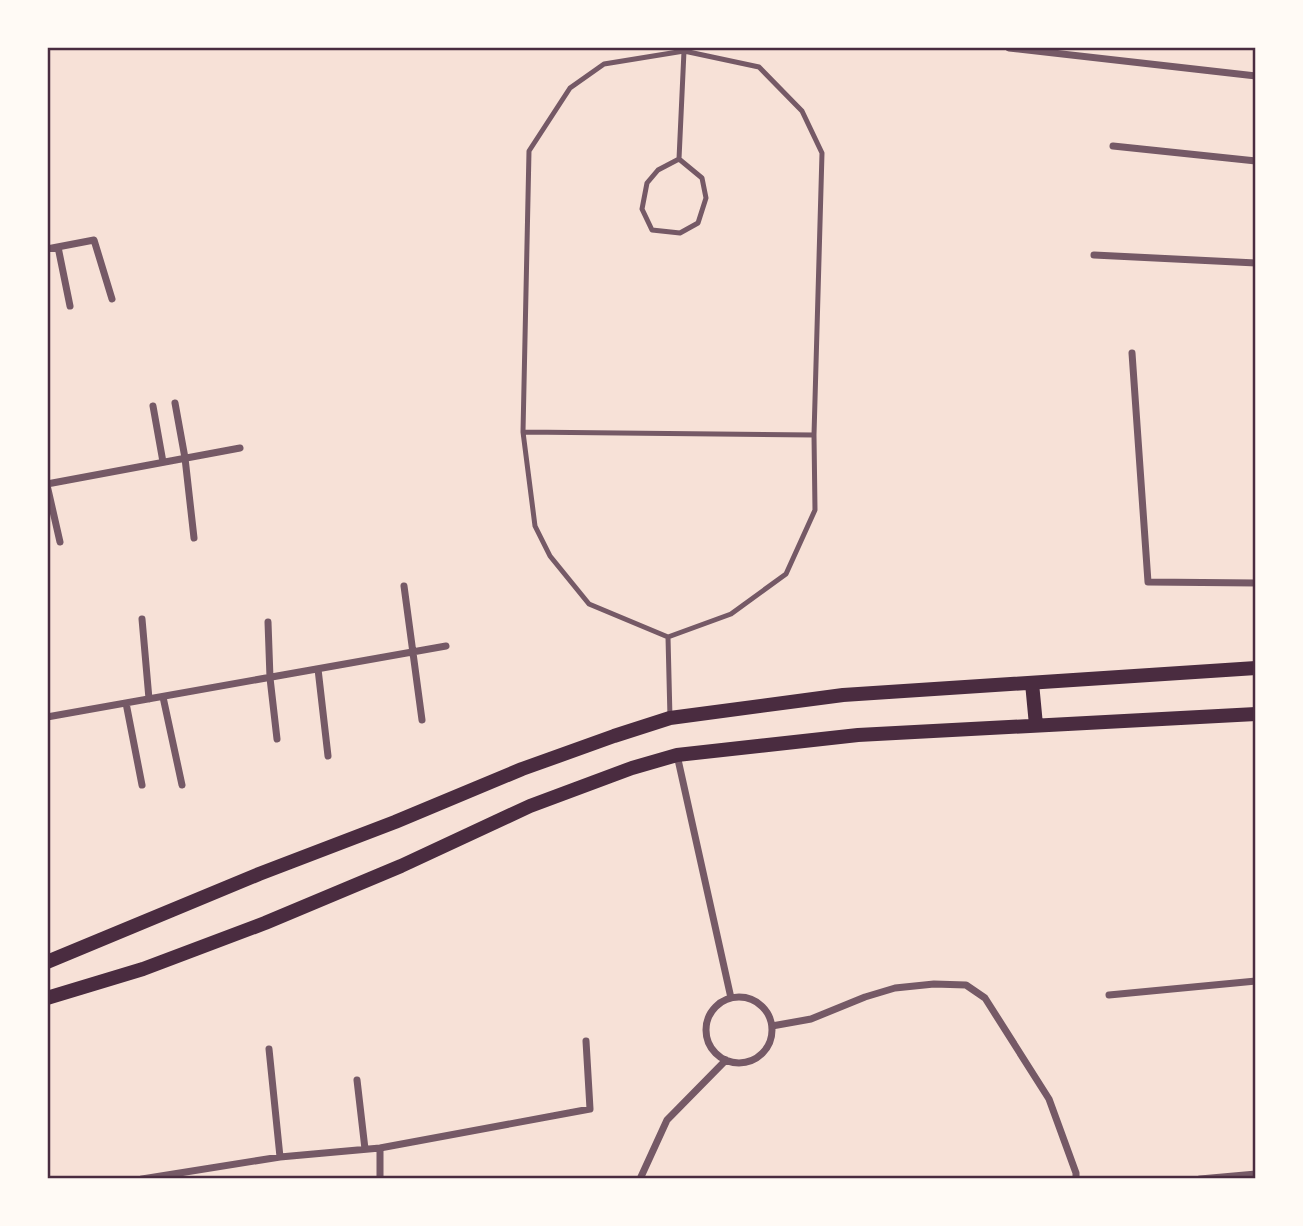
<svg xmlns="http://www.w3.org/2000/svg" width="1303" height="1226" viewBox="0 0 1303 1226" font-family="Rubik,sans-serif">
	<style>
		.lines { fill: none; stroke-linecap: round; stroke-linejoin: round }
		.service { stroke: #755966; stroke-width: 5 }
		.minor { stroke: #755966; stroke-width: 7 }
		.secondary { stroke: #4a2c40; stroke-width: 14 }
		.neatline { fill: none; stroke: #4a2c40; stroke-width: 2.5 }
	</style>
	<rect width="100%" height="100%" fill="#f7e1d7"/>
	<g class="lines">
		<path class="service" d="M 679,159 L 658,170 L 647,183 L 642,209 L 652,230 L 680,233 L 698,223 L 706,198 L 702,178 L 679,159 L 684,51
			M 523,432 L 814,435
			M 668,637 L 589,604 L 550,556 L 535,526 L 523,432 L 529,151 L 570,88 L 604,64 L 684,51 L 759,67 L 802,111 L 822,153 L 814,435 L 815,510 L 786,574 L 731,614 L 668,637 L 670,718"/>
		<path class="minor" d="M 1009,48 L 1256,76
			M 684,51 L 684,47
			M 1113,146 L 1256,161
			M 58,247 L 70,306
			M 47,249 L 94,240 L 112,299
			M 1094,255 L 1256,263
			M 1132,353 L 1148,582 L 1256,583
			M 175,403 L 185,458 L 194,538
			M 153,406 L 163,462
			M 47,484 L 240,448
			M 47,485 L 60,542
			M 404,586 L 422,720
			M 142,619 L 149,699
			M 268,622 L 270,678 L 277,739
			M 318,669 L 328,756
			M 163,697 L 182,785
			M 126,703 L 142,785
			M 47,717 L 446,646
			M 677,755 L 731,998
			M 1109,995 L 1256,981
			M706 1030a33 33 0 1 1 66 0a33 33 0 1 1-66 0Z
			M 772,1026 L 811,1019 L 865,997 L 895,988 L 934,984 L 966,985 L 985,998 L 1049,1099 L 1076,1173 L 1076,1179
			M 269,1049 L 280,1157
			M 357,1080 L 365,1149
			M 142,1179 L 280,1157 L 380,1148 L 590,1109 L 586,1041
			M 380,1179 L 380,1148
			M 640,1179 L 667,1120 L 726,1060
			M 1200,1179 L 1256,1174"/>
		<path class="secondary" d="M 1032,683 L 1036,725
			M 47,962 L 259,874 L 395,822 L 522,769 L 614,736 L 670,718 L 843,695 L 1256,668
			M 47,998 L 143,969 L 265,923 L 401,866 L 530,806 L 632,768 L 677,755 L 858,735 L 1256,714"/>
	</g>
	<rect width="1303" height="1226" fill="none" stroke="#fffaf5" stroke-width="98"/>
	<rect x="49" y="49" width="1205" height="1128" class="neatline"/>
</svg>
